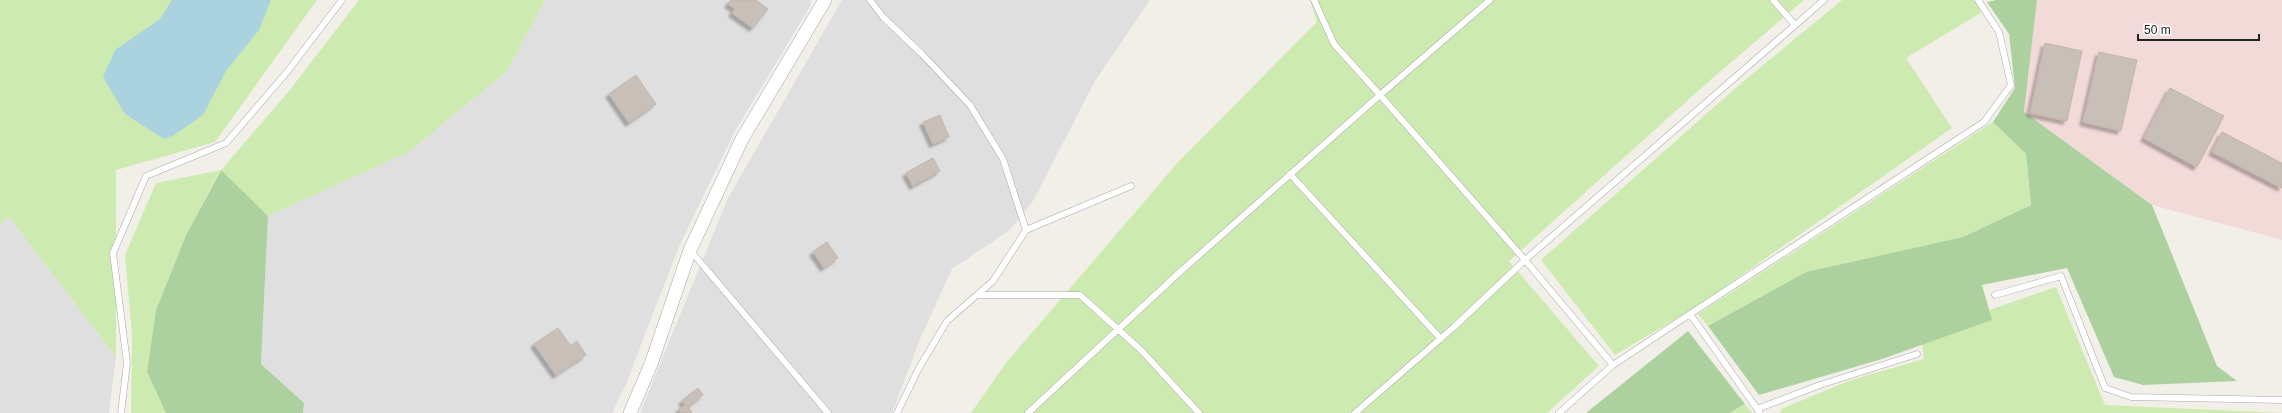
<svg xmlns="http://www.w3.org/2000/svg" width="2282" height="413" viewBox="0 0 2282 413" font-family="Helvetica,sans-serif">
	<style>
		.residential { fill: #e0dfdf }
		.commercial { fill: #f2dad9 }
		.grass { fill: #cdebb0 }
		.forest { fill: #add19e }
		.water { fill: #aad3df }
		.building { fill: #c7bfb8; stroke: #c4b6ab; filter: url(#shadow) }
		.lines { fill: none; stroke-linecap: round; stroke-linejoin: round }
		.service-casing { stroke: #a9a9a9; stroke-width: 7 }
		.minor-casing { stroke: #a9a9a9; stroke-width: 14 }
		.service { stroke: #fff; stroke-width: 6 }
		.minor { stroke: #fff; stroke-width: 13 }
	</style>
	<defs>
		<filter id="shadow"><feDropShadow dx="-3.5" dy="3.5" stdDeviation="1" flood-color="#0004"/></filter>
	</defs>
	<rect width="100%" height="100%" fill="#f2efe9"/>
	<path class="residential" d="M 545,0 L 810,0 L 811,5 L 735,131 L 680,244 L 626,384 L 612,413 L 303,413 L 304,403 L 261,364 L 268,216 L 409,152 L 507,71 Z
		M 842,0 L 1150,0 L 1095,81 L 1033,201 L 1010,230 L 952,269 L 920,339 L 892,413 L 640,413 L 728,198 Z
		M 9,217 L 116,357 L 109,413 L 0,413 L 0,224 Z"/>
	<path class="commercial" d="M 2037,0 L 2282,0 L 2282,240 L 2152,205 L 2024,112 Z"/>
	<path class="grass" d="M 0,0 L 317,0 L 215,142 L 116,170 L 116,357 L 9,217 L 0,224 Z
		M 359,0 L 545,0 L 507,71 L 409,152 L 268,216 L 220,170 L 186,235 L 156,310 L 147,372 L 166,413 L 131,413 L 132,335 L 125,255 L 156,183 L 221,170 L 289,91 Z
		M 1310,0 L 1804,0 L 1708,82 L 1509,261 L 1599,366 L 1547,413 L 971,413 L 1006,363 L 1179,161 L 1317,22 Z
		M 1842,0 L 1974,0 L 1982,12 L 1906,58 L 1952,128 L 1699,305 L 1615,355 L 1541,260 L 1739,85 Z
		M 1993,122 L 2026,154 L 2031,205 L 1963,237 L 1806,272 L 1708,326 L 1698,314 Z
		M 2056,287 L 2105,405 L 2282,413 L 1780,413 L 1781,409 L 1851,380 L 1924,359 L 1922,344 L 1991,320 L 1989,310 Z
		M 1745,404 L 1752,413 L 1729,413 Z"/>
	<path class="forest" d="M 1996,0 L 2037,0 L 2024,112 L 2152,205 L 2217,366 L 2237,381 L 2143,385 L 2114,377 L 2067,268 L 1982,285 L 1992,320 L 1882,359 L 1759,395 L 1708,326 L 1806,272 L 1963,237 L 2031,205 L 2026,154 L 1993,122 L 2015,88 L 2009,34 L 1987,2 Z
		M 221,170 L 268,216 L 261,364 L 304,403 L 303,413 L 166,413 L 147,372 L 156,310 L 186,235 Z
		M 1688,331 L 1745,404 L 1729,413 L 1586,413 Z"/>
	<path class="water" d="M 172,0 L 271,0 L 259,30 L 226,71 L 203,115 L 174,135 L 164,139 L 125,114 L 103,77 L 115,50 L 160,19 Z"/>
	<path class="building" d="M 731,0 L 756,0 L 768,9 L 753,28 L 732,13 L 735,9 L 728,4 Z
		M 2045,43 L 2082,51 L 2067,121 L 2030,113 Z
		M 2099,52 L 2137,60 L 2121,131 L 2083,122 Z
		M 636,75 L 656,104 L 629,123 L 609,94 Z
		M 2170,88 L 2224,116 L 2197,167 L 2144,138 Z
		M 940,115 L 949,137 L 933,144 L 923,122 Z
		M 2222,132 L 2282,163 L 2282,188 L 2212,152 Z
		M 933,158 L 940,171 L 913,186 L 906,173 Z
		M 827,242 L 838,258 L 824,268 L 813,252 Z
		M 558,328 L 571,346 L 577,341 L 586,355 L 556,375 L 534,344 Z
		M 698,388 L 703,395 L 688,407 L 692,412 L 681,413 L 679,409 L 685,405 L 682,401 Z"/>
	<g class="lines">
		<defs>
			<path id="service" d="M 870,0 L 883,17 L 922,54 L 970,105 L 1003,159 L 1026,230 L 993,281 L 947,321 L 919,368 L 897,413
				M 1314,0 L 1334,44 L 1380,95 L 1490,0
				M 1773,0 L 1795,25
				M 1290,174 L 1441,339
				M 1026,230 L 1131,186
				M 690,250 L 828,413
				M 977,295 L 1080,295 L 1141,350 L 1199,413
				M 1995,295 L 2061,276 L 2105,388 L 2131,397 L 2282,400
				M 1690,314 L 1613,365 L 1525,260 L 1824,0
				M 1757,409 L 1820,385 L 1917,354
				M 121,413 L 127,363 L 113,253 L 146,176 L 226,143 L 287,72 L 342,0
				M 1028,413 L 1181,271 L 1380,95 L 1525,260 L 1454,327 L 1355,413
				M 1559,413 L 1613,365
				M 1760,413 L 1690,314 L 1984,122 L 2011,85 L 1999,32 L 1978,0"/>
			<path id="minor" d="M 630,413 L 651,364 L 690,250 L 742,139 L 825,0"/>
		</defs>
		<use href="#service" class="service-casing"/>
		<use href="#minor" class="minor-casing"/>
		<use href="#service" class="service"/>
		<use href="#minor" class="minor"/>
	</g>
	<path d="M2138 34v6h121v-6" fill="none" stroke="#222222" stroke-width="2"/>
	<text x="2144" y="34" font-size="12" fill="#222222" stroke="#ffffff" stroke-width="3" paint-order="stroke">50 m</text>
</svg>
